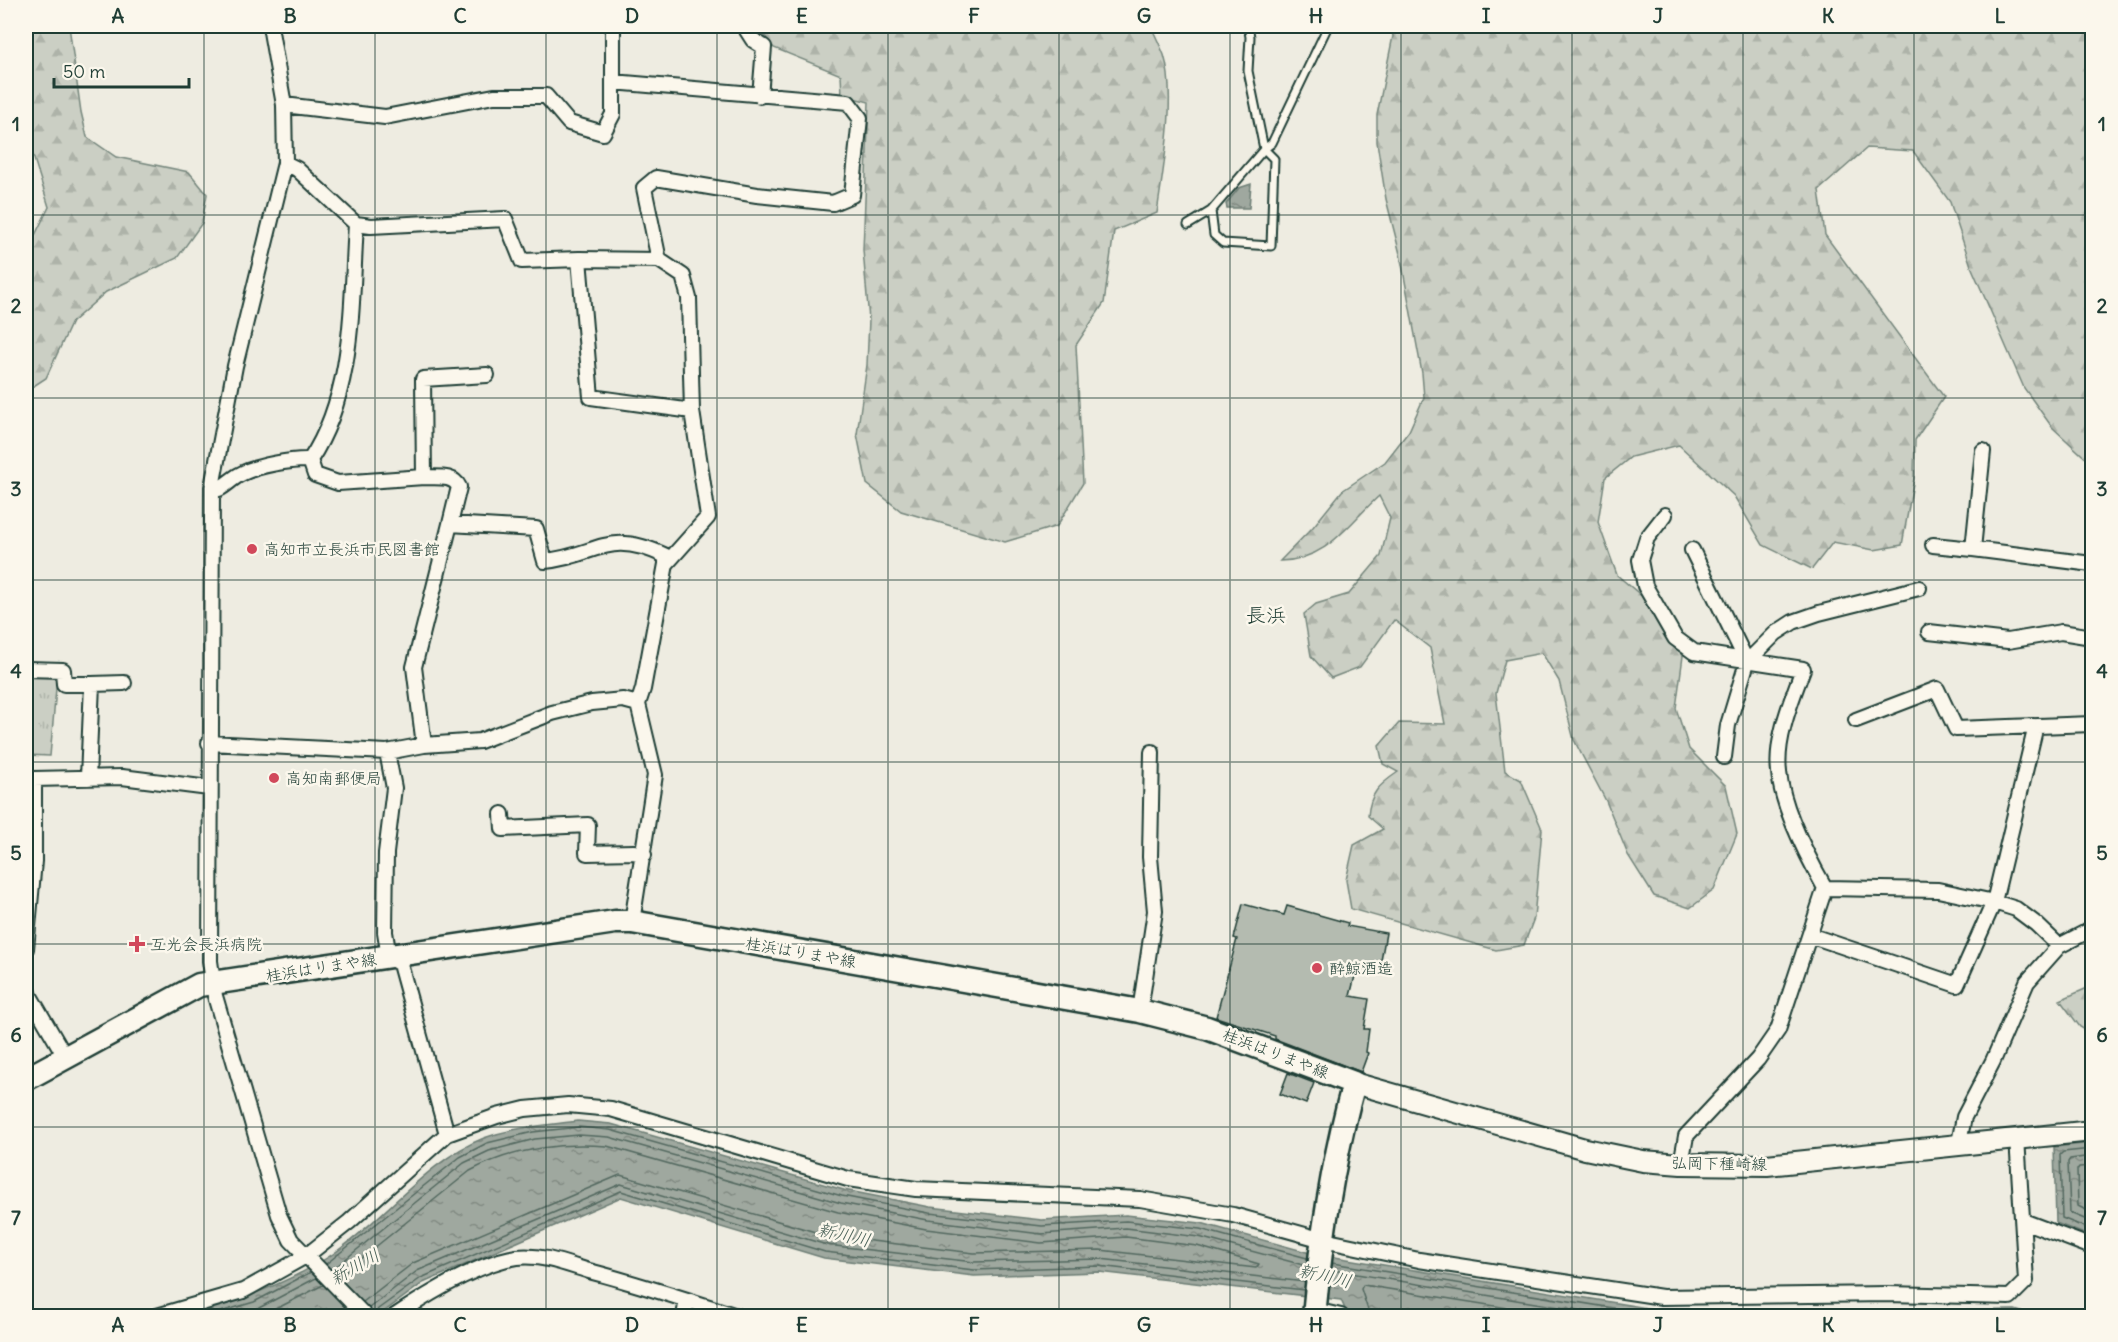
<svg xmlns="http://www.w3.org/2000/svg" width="2118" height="1342" viewBox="0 0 2118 1342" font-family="Delius,'Klee One',sans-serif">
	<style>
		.grass { fill: url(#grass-tufts); stroke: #75867c; stroke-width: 1.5 }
		.forest { fill: url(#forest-firs); stroke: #75867c; stroke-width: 1.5 }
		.water { fill: url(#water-ripples); stroke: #6c7d74; stroke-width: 1.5 }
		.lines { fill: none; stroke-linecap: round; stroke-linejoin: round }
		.shore { stroke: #52685f; stroke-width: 1.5 }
		.building { fill: #b4bbb0; stroke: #1f3d34; stroke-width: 1.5 }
		.service-casing { stroke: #1f3d34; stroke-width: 11 }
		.minor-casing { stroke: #1f3d34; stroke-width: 18 }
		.secondary-casing { stroke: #1f3d34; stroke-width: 24 }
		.primary-casing { stroke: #1f3d34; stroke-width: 27 }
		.service { stroke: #fbf7ec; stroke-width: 7 }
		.minor { stroke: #fbf7ec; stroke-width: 14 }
		.secondary { stroke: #fbf7ec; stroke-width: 20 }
		.primary { stroke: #fbf7ec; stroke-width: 22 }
		.grid { fill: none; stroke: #1f3d34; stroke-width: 1.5; stroke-opacity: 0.55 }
		.poi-dot { fill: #d1495b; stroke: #fbf7ec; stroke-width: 2 }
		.labels { text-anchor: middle; stroke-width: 5; stroke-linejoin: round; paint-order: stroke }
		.poi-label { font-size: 16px; fill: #1f3d34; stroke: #fbf7ec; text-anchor: start }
		.street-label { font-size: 16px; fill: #1f3d34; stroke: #fbf7ec }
		.water-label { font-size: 18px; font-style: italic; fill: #455d54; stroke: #fbf7ec }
		.quarter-label { font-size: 20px; fill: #1f3d34; stroke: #fbf7ec }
		.neatline { fill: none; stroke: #1f3d34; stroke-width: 2 }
		.grid-label { font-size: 20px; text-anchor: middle; font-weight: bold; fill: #1f3d34 }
	</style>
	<defs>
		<pattern id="grass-tufts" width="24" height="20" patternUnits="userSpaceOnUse" patternTransform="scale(1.5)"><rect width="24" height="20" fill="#cbcfc4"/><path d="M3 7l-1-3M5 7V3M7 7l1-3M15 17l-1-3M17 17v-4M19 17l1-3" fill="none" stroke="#aeb3a9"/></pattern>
		<pattern id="forest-firs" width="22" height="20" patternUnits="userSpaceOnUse" patternTransform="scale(1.5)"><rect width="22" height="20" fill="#cbcfc4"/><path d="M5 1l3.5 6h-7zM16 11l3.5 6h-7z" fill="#aeb3a9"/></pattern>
		<pattern id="water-ripples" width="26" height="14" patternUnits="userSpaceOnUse" patternTransform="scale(1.5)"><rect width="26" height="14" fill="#9fa89f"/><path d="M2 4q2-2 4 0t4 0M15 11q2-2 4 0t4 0" fill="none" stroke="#818a82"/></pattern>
	</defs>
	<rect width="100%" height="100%" fill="#eeece1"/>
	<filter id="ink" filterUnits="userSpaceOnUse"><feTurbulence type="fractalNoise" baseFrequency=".0167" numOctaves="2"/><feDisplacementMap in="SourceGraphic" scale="12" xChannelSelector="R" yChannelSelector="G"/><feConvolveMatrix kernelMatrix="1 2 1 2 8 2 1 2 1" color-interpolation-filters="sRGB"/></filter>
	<g filter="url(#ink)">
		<path class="grass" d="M 26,677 L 57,677 L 50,756 L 26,755 Z"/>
		<path class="forest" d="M 31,26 L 69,26 L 81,112 L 87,137 L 116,157 L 189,172 L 207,194 L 202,223 L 177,258 L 106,292 L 72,322 L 46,378 L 26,391 L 26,237 L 35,235 L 49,207 L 26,133 L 26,47 Z
			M 757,26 L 1151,26 C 1155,35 1160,45 1164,55 C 1177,96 1163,170 1157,213 L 1114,231 L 1104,303 L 1076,345 L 1083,483 L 1057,526 L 1005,542 L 901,511 L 867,484 L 857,434 L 867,365 L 869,320 L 863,250 L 869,102 L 842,95 L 841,75 L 774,48 Z
			M 1390,26 L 2092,26 L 2092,464 L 2052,427 L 2024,388 L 1971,266 L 1950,202 L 1913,151 L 1867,148 L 1819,190 L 1825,235 L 1944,397 L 1915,440 L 1914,478 L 1902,545 L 1874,550 L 1833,542 L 1812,569 L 1763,545 L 1734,496 L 1679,445 L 1631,457 L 1605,478 L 1598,522 L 1617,575 L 1656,608 L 1683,656 L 1676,708 L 1689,749 L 1726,786 L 1737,834 L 1714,890 L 1690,908 L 1654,896 L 1628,855 L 1606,801 L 1574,740 L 1559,681 L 1542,653 L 1505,660 L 1496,693 L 1505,771 L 1521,780 L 1542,829 L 1534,918 L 1524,945 L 1496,950 L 1351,909 L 1346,880 L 1354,845 L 1383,829 L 1368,816 C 1370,793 1379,785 1398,772 L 1383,764 L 1379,746 L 1399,723 L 1445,724 L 1430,648 L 1394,620 L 1360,667 L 1331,678 L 1311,656 L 1304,614 L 1316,604 L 1349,594 L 1381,556 L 1390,518 L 1379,496 C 1347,525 1328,560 1280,561 L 1313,527 L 1342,491 L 1385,462 L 1409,431 L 1424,397 L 1422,373 L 1400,254 L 1386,199 L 1377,142 L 1377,115 L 1393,36 Z
			M 2092,986 L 2092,1034 L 2080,1027 L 2060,1000 Z"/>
		<path class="water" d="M 1251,184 L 1249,208 L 1227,208 L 1226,204 L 1239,188 Z
			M 578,1121 L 611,1124 L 844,1190 L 930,1207 L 1042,1220 L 1126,1215 L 1201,1223 L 1310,1253 L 1684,1314 L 2015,1310 L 2035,1316 L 1348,1316 L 1341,1300 L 1099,1272 L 974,1276 L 824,1258 L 621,1197 L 423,1283 L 378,1316 L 186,1316 C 237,1301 288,1284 333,1254 C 382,1221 429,1159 484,1138 C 514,1127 547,1125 578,1121 Z
			M 2092,1143 L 2092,1237 L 2056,1223 L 2054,1147 Z"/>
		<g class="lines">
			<path class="shore" d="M 2092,1149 L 2063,1152 L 2060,1155 L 2062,1218 L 2092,1230
				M 2092,1156 L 2070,1159 L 2068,1162 L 2070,1213 L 2092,1222
				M 2092,1166 L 2079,1167 L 2077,1170 L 2078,1206 L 2092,1213
				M 1332,1263 L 1663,1316
				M 326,1264 L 460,1157 L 487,1143 L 533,1132 L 579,1127 L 610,1130 L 842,1196 L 929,1213 L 1042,1226 L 1126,1221 L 1200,1229 L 1307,1258
				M 332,1270 L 464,1163 L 489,1151 L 535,1139 L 579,1135 L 609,1137 L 841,1203 L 928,1220 L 1041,1234 L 1126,1228 L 1199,1237 L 1307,1266
				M 1332,1270 L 1615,1316
				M 338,1277 L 470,1171 C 512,1149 560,1142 607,1146 L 838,1212 L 926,1229 L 1041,1243 L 1126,1237 L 1197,1246 L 1259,1264 L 1256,1268 L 1100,1250 L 974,1253 L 829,1236 L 620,1175 L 413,1263 L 363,1302
				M 369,1308 L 417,1271 L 621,1184 L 827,1245 L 974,1262 L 1100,1259 L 1305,1282
				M 207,1316 L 254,1302 L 311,1272
				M 233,1316 L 257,1309 L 316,1278
				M 262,1316 L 323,1285
				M 375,1316 L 378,1309 L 421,1278 L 621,1191 L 825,1252 L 974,1270 L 1099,1266 L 1304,1290
				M 1370,1316 L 1361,1289 L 1363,1285 L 1558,1316"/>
		</g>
		<path class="building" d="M 1243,904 L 1284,915 L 1287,906 L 1348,923 L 1347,926 L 1386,933 L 1379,972 L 1357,968 L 1350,996 L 1369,999 L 1364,1029 L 1369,1029 L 1366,1052 L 1368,1053 L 1361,1072 L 1275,1039 L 1275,1036 L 1216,1017 L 1237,939 L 1234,938 Z
			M 1288,1073 L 1314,1083 L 1306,1104 L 1280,1094 Z"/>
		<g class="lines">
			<defs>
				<path id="service" d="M 1211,211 L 1214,235 L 1223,243 L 1271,246 L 1274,159 L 1264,149 L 1272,143 L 1328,26
					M 1188,225 L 1211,211 L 1264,149 L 1248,71 L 1250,37 L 1248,26"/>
				<path id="minor" d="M 270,26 L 284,105 L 285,163 L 235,366 L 212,487 L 210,961 L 215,996 L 279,1215 L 291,1240 L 365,1316
					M 744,26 L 753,40 L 764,47 L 760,96
					M 613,82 L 848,102 L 860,118 L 852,195 L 833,203 L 757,195 L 656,178 L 644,188 L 659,260 L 683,276 L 689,298 L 692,411 L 708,517 L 666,564 L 643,689 L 638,704 L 655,775 L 632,922
					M 284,105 L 385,117 L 494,96 L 546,96 L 569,123 L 603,133 L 613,114 L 613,26
					M 285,163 L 297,169 L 356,224 L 371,226 L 505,219 L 522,261 L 579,259
					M 659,260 L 579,259 L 591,397 L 692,411
					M 1983,451 L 1973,549 L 2092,564
					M 310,460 L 315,475 L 338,483 L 424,477 L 423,379 L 487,375
					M 424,477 C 436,478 453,474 459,487 L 450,524 L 536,529 L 545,561 C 598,556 606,528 666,556 L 666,564
					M 212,487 L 219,489 C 226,485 232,479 239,475 C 254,466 293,459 310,460 C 355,392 351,303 356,224
					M 1665,515 L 1647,538 L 1640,560 L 1645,586 L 1675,638 L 1694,652 L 1803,669 C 1792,699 1775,739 1779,772 C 1782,808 1807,856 1825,888 L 1778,1030 L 1758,1059 L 1686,1136 L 1681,1164
					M 1933,545 L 1973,549
					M 1692,550 L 1747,662
					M 1929,632 L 2008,641 L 2061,632 L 2092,637
					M 26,669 L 63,670 L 64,684 L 92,684 L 88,778
					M 92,684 L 124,683
					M 1856,720 L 1937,689 L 1956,729 L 2092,724
					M 209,743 L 387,752 L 424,745 L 480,741 L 552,713 L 592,703 L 623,700 L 638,704
					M 424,745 L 414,667 L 450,524
					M 387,752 L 394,788 L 386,853 L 385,932 L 389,957 L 400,964 L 447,1134
					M 1724,757 L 1728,725 L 1747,662 L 1776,633 L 1793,622 L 1819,613 L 1919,588
					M 502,814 L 503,829 L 588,825 L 587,853 L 634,852 L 644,855
					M 1825,888 L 1938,890 L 1994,902 L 2016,909 L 2036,924 L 2059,946
					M 1812,936 L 1957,985 L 1994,902 L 2034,734 L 2033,726
					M 26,949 L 34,861 L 34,779 L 122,777 L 209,788
					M 26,983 L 30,996 L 66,1058
					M 1140,1011 L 1155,911 L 1150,857 L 1152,752
					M 1959,1143 L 1964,1117 L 1993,1061 L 2027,982 L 2059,946 L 2092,929
					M 2023,1221 L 2092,1247
					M 1315,1310 L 1341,1316
					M 157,1316 L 243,1291 L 306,1256 L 349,1222 L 447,1134 L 497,1116 L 525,1109 L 568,1105 L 611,1109 L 848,1179 L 916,1189 L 1140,1199 L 1233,1215 L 1323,1240 L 1419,1260 L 1662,1297 L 1888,1294 L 2010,1297 L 2026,1281 L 2017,1138
					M 395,1316 C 428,1294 478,1263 517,1257 C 541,1254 566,1264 589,1271 C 639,1284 688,1300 737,1316
					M 684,1316 L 687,1300"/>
				<path id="secondary" d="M 1354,1083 L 1585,1149 L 1643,1161 L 1681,1164 L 1767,1165 L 2092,1131"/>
				<path id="primary" d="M 26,1079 L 199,985 L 615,922 L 632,922 L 1140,1011 L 1207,1028 L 1354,1083 C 1333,1159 1321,1239 1314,1316"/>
			</defs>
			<use href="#service" class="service-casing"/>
			<use href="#minor" class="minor-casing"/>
			<use href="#secondary" class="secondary-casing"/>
			<use href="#primary" class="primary-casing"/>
			<use href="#service" class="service"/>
			<use href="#minor" class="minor"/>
			<use href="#secondary" class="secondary"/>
			<use href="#primary" class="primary"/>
		</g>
	</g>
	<path class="grid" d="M 204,26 L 204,1316M 375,26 L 375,1316M 546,26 L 546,1316M 717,26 L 717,1316M 888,26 L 888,1316M 1059,26 L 1059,1316M 1230,26 L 1230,1316M 1401,26 L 1401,1316M 1572,26 L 1572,1316M 1743,26 L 1743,1316M 1914,26 L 1914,1316M 26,215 L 2092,215M 26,398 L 2092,398M 26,580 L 2092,580M 26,762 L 2092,762M 26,944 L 2092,944M 26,1127 L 2092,1127"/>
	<g class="poi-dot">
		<circle cx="252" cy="549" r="6"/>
		<circle cx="274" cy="778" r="6"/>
		<path d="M134 935h6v6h6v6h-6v6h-6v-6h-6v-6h6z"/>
		<circle cx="1317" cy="968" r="6"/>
	</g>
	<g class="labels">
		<g class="poi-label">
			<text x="264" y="555">高知市立長浜市民図書館</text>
			<text x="286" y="784">高知南郵便局</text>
			<text x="150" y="950">互光会長浜病院</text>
			<text x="1329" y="974">酔鯨酒造</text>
		</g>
		<g class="street-label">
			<text transform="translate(801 952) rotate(10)" y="6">桂浜はりまや線</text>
			<text transform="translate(321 967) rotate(-9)" y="6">桂浜はりまや線</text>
			<text transform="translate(1276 1053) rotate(21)" y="6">桂浜はりまや線</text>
			<text transform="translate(1719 1163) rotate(1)" y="6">弘岡下種崎線</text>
		</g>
		<g class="water-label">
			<text transform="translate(844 1235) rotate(13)" y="6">新川川</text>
			<text transform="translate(355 1267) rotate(-30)" y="6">新川川</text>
			<text transform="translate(1325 1276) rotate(13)" y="6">新川川</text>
		</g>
		<g class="quarter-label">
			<text x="1266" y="622">長浜</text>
		</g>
	</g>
	<rect width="2118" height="1342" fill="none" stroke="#fbf7ec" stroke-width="66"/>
	<path d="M54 78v9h135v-9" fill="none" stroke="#1f3d34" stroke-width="3"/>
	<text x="63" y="78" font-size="18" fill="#1f3d34" stroke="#fbf7ec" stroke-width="4.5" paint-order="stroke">50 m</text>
	<rect x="33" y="33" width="2052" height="1276" class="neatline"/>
	<g class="grid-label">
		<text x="118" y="23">A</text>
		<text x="290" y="23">B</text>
		<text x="460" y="23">C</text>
		<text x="632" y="23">D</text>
		<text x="802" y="23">E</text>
		<text x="974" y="23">F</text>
		<text x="1144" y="23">G</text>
		<text x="1316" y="23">H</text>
		<text x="1486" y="23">I</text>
		<text x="1658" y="23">J</text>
		<text x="1828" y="23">K</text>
		<text x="2000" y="23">L</text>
		<text x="16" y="131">1</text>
		<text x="2102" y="131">1</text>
		<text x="16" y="313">2</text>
		<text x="2102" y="313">2</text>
		<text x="16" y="496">3</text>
		<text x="2102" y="496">3</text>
		<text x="16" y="678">4</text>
		<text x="2102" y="678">4</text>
		<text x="16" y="860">5</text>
		<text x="2102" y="860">5</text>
		<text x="16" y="1042">6</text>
		<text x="2102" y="1042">6</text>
		<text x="16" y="1225">7</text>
		<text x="2102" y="1225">7</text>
		<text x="118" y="1332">A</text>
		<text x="290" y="1332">B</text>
		<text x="460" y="1332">C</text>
		<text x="632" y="1332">D</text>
		<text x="802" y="1332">E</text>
		<text x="974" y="1332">F</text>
		<text x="1144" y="1332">G</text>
		<text x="1316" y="1332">H</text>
		<text x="1486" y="1332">I</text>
		<text x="1658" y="1332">J</text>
		<text x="1828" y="1332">K</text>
		<text x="2000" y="1332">L</text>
	</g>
</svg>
